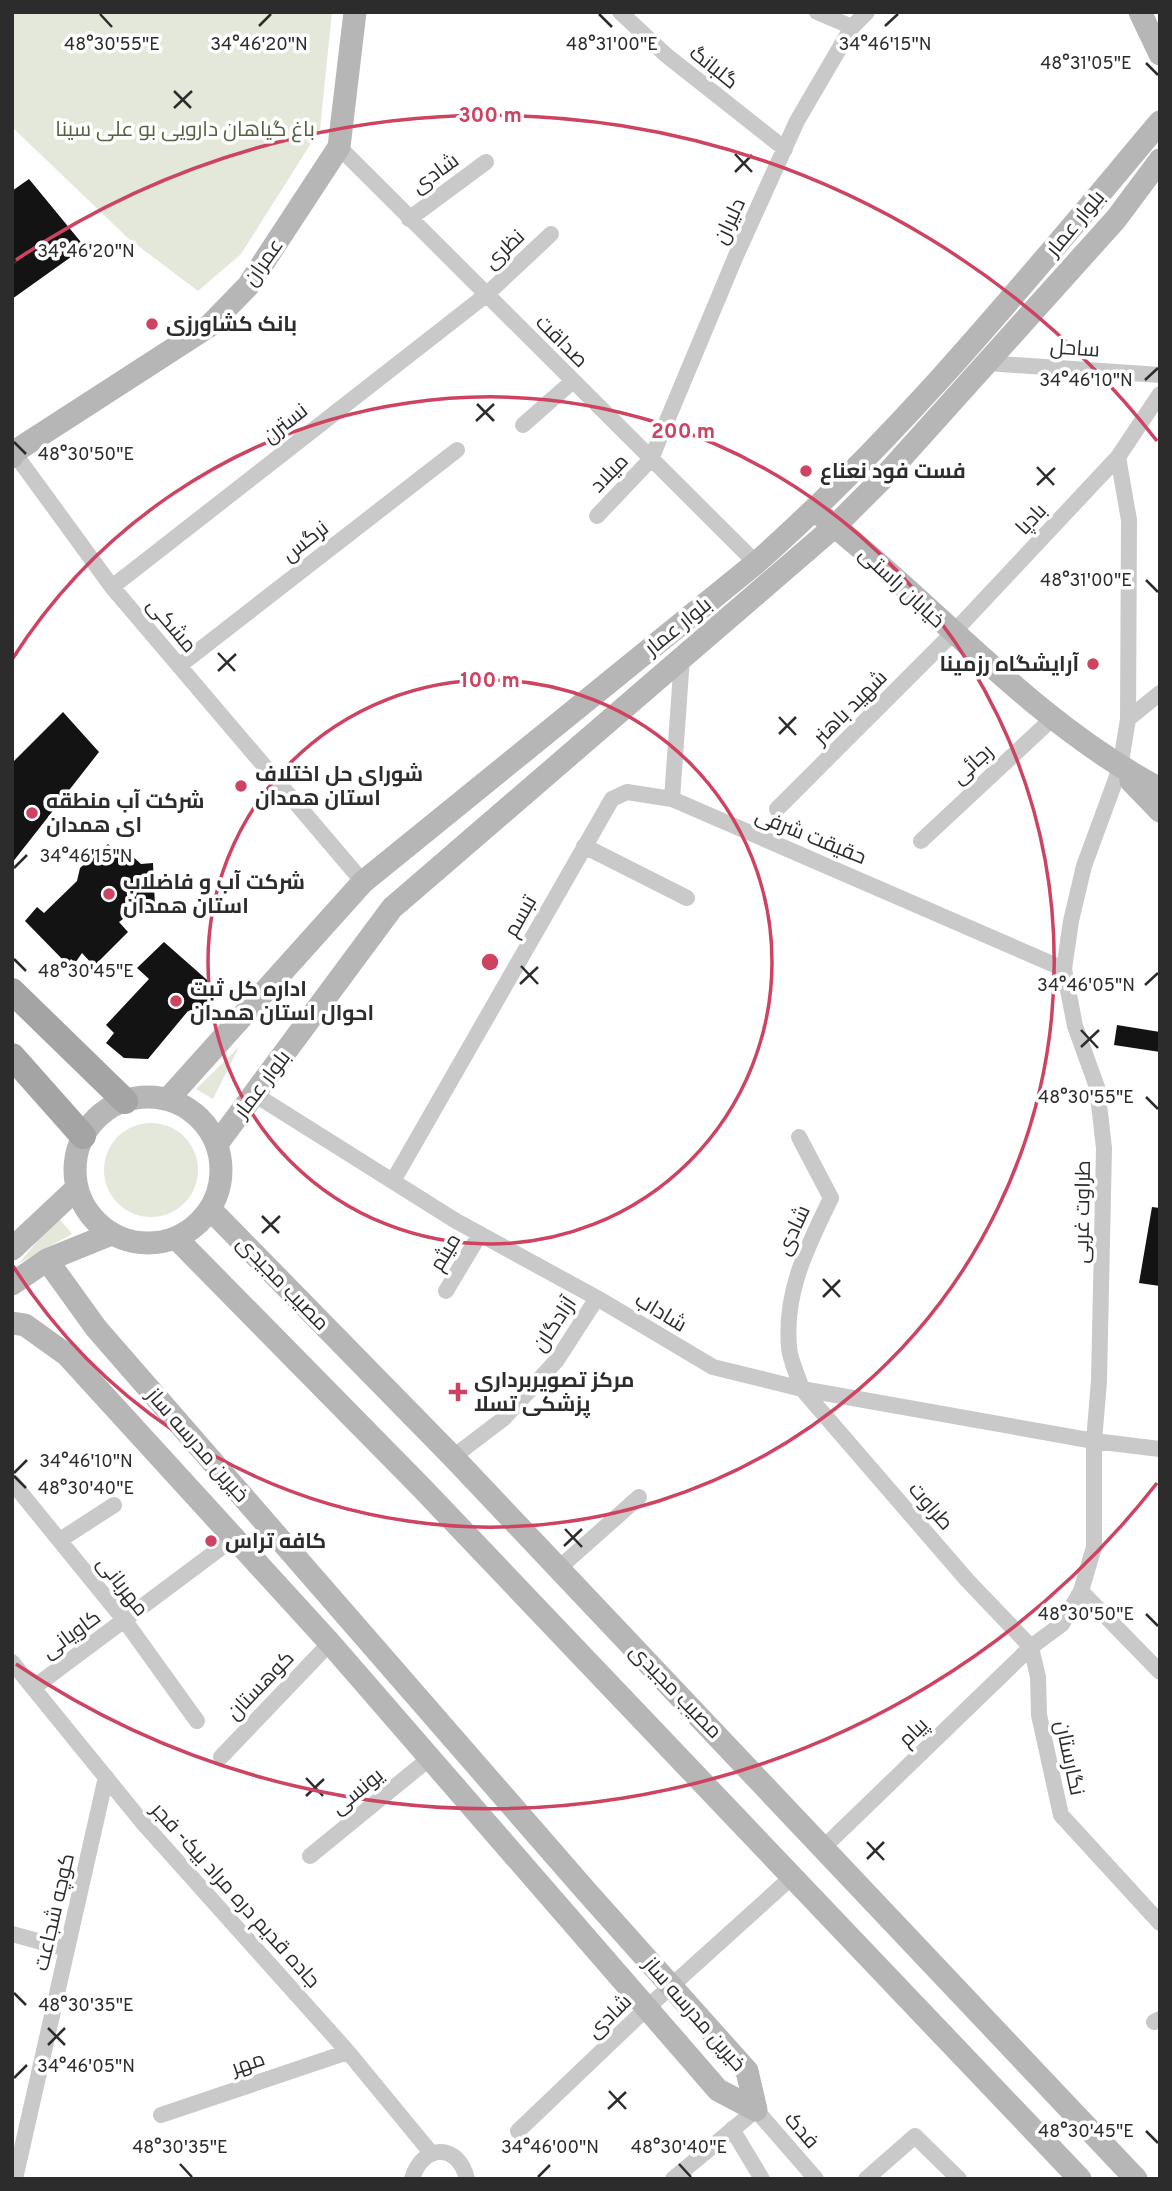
<svg xmlns="http://www.w3.org/2000/svg" width="1172" height="2191" viewBox="0 0 1172 2191" font-family="Overpass,Cairo,sans-serif">
	<style>
		.green { fill: #e4e8db }
		.building { fill: #131313 }
		.lines { fill: none; stroke-linecap: round; stroke-linejoin: round }
		.street { stroke: #c9c9c9; stroke-width: 16 }
		.secondary { stroke: #b6b6b6; stroke-width: 23 }
		.primary { stroke: #a4a4a4; stroke-width: 26 }
		.ticks { fill: none; stroke: #2c2c2c; stroke-width: 2.5 }
		.ring { fill: none; stroke: #ce4361; stroke-width: 3.5 }
		.poi-dot { fill: #ce4361; stroke: #fff; stroke-width: 2.5 }
		.labels { text-anchor: middle; stroke-width: 7; stroke-linejoin: round; paint-order: stroke }
		.street-label { font-size: 21px; fill: #2c2c2c; stroke: #fff }
		.park-label { font-size: 21px; fill: #546240; stroke: #fff }
		.poi-label { font-size: 21px; font-weight: bold; fill: #2c2c2c; stroke: #fff; text-anchor: start }
		.ticks-label { font-size: 18px; text-anchor: middle; fill: #2c2c2c; stroke: #fff; stroke-width: 7; stroke-linejoin: round; paint-order: stroke }
		.centre { fill: #ce4361; stroke: #fff; stroke-width: 3.5 }
		.ring-label { font-size: 21px; text-anchor: middle; font-weight: bold; fill: #ce4361; stroke: #fff; stroke-width: 7; stroke-linejoin: round; paint-order: stroke }
	</style>
	<rect width="100%" height="100%" fill="#fff"/>
	<path class="green" d="M 12,12 L 332,12 L 320,129 L 241,254 L 198,291 L 129,239 L 12,127 Z
		M 239,1047 L 213,1099 L 196,1089 Z
		M104 1170a47 47 0 1 1 94 0a47 47 0 1 1-94 0Z
		M 58,1217 L 72,1234 L 18,1264 Z"/>
	<path class="building" d="M 29,179 L 85,247 L 12,299 L 12,191 Z
		M 63,712 L 99,752 L 12,863 L 12,763 Z
		M 108,844 L 115,851 L 121,846 L 141,864 L 153,863 L 155,906 L 135,910 L 119,922 L 128,932 L 94,966 L 82,953 L 75,963 L 71,959 L 67,964 L 25,921 L 37,907 L 44,913 L 77,881 L 80,868 Z
		M 164,942 L 223,994 L 196,1018 L 188,1011 L 148,1059 L 124,1058 L 106,1043 L 114,1033 L 106,1025 L 149,979 L 137,968 Z
		M 1117,1025 L 1160,1032 L 1160,1052 L 1114,1045 Z
		M 1152,1207 L 1160,1208 L 1160,1286 L 1139,1283 Z"/>
	<g class="lines">
		<path class="street" d="M 620,12 L 666,55 L 785,149
			M 817,12 L 852,27
			M 339,147 L 756,563
			M 409,219 L 486,162
			M 987,363 L 1160,375
			M 523,425 L 573,381
			M 12,450 L 112,587 L 363,882
			M 597,516 L 651,459 L 735,258 L 797,121 L 852,27 L 867,12
			M 112,587 L 486,295 L 551,234
			M 682,658 L 672,799 L 1064,969
			M 179,666 L 457,450
			M 1128,719 L 1160,693
			M 777,809 L 952,634 L 1118,457 L 1160,394
			M 921,841 L 1053,718
			M 584,846 L 687,898
			M 254,1094 L 456,1221 L 597,1298 L 713,1367 L 802,1389 L 1094,1441 L 1160,1449
			M 799,1137 L 831,1198 C 808,1246 784,1291 789,1347 C 790,1361 798,1376 802,1389 L 967,1580 L 1031,1647
			M 393,1181 L 612,799 L 627,792 L 672,799
			M 446,1291 L 480,1234
			M 453,1457 L 503,1419 L 557,1360 L 597,1298
			M 12,1482 L 125,1621 L 197,1721
			M 60,1540 L 114,1505
			M 559,1568 L 639,1497
			M 1081,1591 L 1160,1672
			M 1031,1647 L 1038,1677 L 1039,1715 L 1061,1815 L 1160,1923
			M 12,1662 L 143,1823 L 348,2052 L 432,2154
			M 33,1688 L 234,1538
			M 221,1757 L 330,1643
			M 824,1847 L 1031,1647 L 1062,1624 L 1081,1591 L 1094,1547 L 1094,1441 L 1099,1381 L 1104,1148 L 1097,1087 L 1075,1026 L 1064,969 L 1071,921 L 1084,866 L 1120,768 L 1128,719 L 1129,520 L 1118,457
			M 310,1856 L 430,1758
			M 12,1934 L 67,1949
			M 1154,2022 L 1160,2019
			M 161,2115 L 348,2052
			M 732,2129 L 762,2179
			M 518,2131 L 648,2007 L 793,1876
			M 15,2179 L 106,1777
			M 412,2179 C 422,2144 458,2142 467,2179
			M 673,2179 L 756,2110 L 816,2179
			M 866,2179 L 915,2136 L 959,2179"/>
		<path class="secondary" d="M 1140,12 L 1160,54
			M 12,457 L 14,452 L 209,326 L 248,286 L 339,147 L 355,12
			M 823,517 C 936,606 1030,720 1160,789
			M 1131,781 L 1160,811
			M75 1170a73 73 0 1 1 146 0a73 73 0 1 1-146 0Z
			M 168,1099 L 363,882 L 756,563 C 905,431 1032,274 1160,122
			M 217,1144 L 392,908 L 835,526 L 885,476 L 1116,219 L 1160,160
			M 210,1209 L 453,1457 L 1136,2179
			M 176,1238 L 422,1488 L 1080,2179
			M 12,1249 L 77,1188
			M 47,1260 L 96,1328 L 586,1891 L 747,2071 L 756,2110
			M 12,1284 L 47,1260 L 111,1234
			M 12,1323 L 25,1325 L 67,1355 L 330,1643 L 718,2090 L 756,2110"/>
		<path class="primary" d="M 12,991 L 125,1101
			M 12,1056 L 83,1136"/>
	</g>
	<path class="ticks" d="M 100,14 L 112,27M 599,14 L 612,27M 259,26 L 271,14M 885,26 L 898,14M 1146,63 L 1158,75M 174,91 L 191,108M 174,108 L 192,91M 735,154 L 752,172M 735,172 L 752,155M 14,263 L 27,251M 1145,380 L 1158,368M 477,404 L 494,421M 476,421 L 494,404M 14,442 L 26,454M 1037,467 L 1054,485M 1037,485 L 1055,468M 1146,580 L 1158,592M 218,653 L 235,671M 218,671 L 236,654M 779,717 L 796,735M 779,734 L 796,717M 14,868 L 27,855M 14,959 L 26,971M 521,966 L 538,984M 520,984 L 538,967M 1145,985 L 1158,973M 1081,1030 L 1098,1048M 1081,1047 L 1099,1030M 1146,1097 L 1158,1109M 262,1216 L 279,1233M 262,1233 L 280,1216M 823,1279 L 840,1297M 823,1297 L 840,1280M 14,1473 L 27,1460M 14,1476 L 26,1488M 565,1529 L 582,1547M 564,1546 L 582,1529M 1146,1614 L 1158,1626M 306,1778 L 323,1796M 306,1796 L 324,1779M 867,1842 L 884,1860M 867,1859 L 884,1842M 14,1993 L 26,2005M 48,2028 L 65,2045M 48,2045 L 65,2028M 14,2078 L 27,2065M 609,2091 L 626,2109M 608,2109 L 626,2092M 1146,2131 L 1158,2143M 180,2164 L 192,2177M 679,2164 L 691,2177M 538,2177 L 550,2165"/>
	<g class="ring">
		<circle cx="490" cy="962" r="282"/>
		<path d="M13 658A565 565 0 1 1 13 1266"/>
		<path d="M1157 1483A847 847 0 0 1 16 1664M16 260A847 847 0 0 1 1157 441"/>
	</g>
	<g class="poi-dot">
		<circle cx="152" cy="324" r="7"/>
		<circle cx="806" cy="471" r="7"/>
		<circle cx="1093" cy="664" r="7"/>
		<circle cx="241" cy="786" r="7"/>
		<circle cx="32" cy="813" r="7"/>
		<circle cx="109" cy="894" r="7"/>
		<circle cx="176" cy="1001" r="7"/>
		<path d="M454.5 1381.5h7v7h7v7h-7v7h-7v-7h-7v-7h7z"/>
		<circle cx="211" cy="1541" r="7"/>
	</g>
	<g class="labels">
		<g class="street-label">
			<text transform="translate(714 67) rotate(39)" y="7">گلبانگ</text>
			<text transform="translate(435 173) rotate(-36)" y="7">شادی</text>
			<text transform="translate(729 221) rotate(-65)" y="7">دلیران</text>
			<text transform="translate(1075 223) rotate(-50)" y="7">بلوار عمار</text>
			<text transform="translate(504 249) rotate(-43)" y="7">نظری</text>
			<text transform="translate(263 262) rotate(-55)" y="7">عمران</text>
			<text transform="translate(562 341) rotate(45)" y="7">صداقت</text>
			<text transform="translate(1075 348) rotate(4)" y="7">ساحل</text>
			<text transform="translate(285 423) rotate(-38)" y="7">نسترن</text>
			<text transform="translate(609 473) rotate(-46)" y="7">میلاد</text>
			<text transform="translate(1031 519) rotate(-47)" y="7">بادپا</text>
			<text transform="translate(305 541) rotate(-38)" y="7">نرگس</text>
			<text transform="translate(902 587) rotate(43)" y="7">خیابان راستی</text>
			<text transform="translate(172 625) rotate(50)" y="7">مشکی</text>
			<text transform="translate(678 626) rotate(-39)" y="7">بلوار عمار</text>
			<text transform="translate(850 707) rotate(-45)" y="7">شهید باهنر</text>
			<text transform="translate(972 764) rotate(-43)" y="7">رجائی</text>
			<text transform="translate(811 836) rotate(22)" y="7">حقیقت شرفی</text>
			<text transform="translate(520 916) rotate(-60)" y="7">تبسم</text>
			<text transform="translate(262 1084) rotate(-53)" y="7">بلوار عمار</text>
			<text transform="translate(1082 1212) rotate(-89)" y="7">طراوت غربی</text>
			<text transform="translate(793 1230) rotate(-65)" y="7">شادی</text>
			<text transform="translate(445 1252) rotate(-59)" y="7">میثم</text>
			<text transform="translate(283 1283) rotate(46)" y="7">مصیب مجیدی</text>
			<text transform="translate(661 1312) rotate(31)" y="7">شاداب</text>
			<text transform="translate(554 1324) rotate(-56)" y="7">آزادگان</text>
			<text transform="translate(198 1445) rotate(49)" y="7">خیرین مدرسه ساز</text>
			<text transform="translate(931 1506) rotate(49)" y="7">طراوت</text>
			<text transform="translate(123 1586) rotate(52)" y="7">مهربانی</text>
			<text transform="translate(71 1634) rotate(-36)" y="7">کاویانی</text>
			<text transform="translate(260 1685) rotate(-46)" y="7">کوهستان</text>
			<text transform="translate(676 1691) rotate(46)" y="7">مصیب مجیدی</text>
			<text transform="translate(913 1732) rotate(-44)" y="7">پیام</text>
			<text transform="translate(1070 1758) rotate(78)" y="7">نگارستان</text>
			<text transform="translate(357 1791) rotate(-39)" y="7">یونسی</text>
			<text transform="translate(236 1895) rotate(48)" y="7">جاده قدیم دره مراد بیک- فجر</text>
			<text transform="translate(54 1912) rotate(-77)" y="7">کوچه شجاعت</text>
			<text transform="translate(695 2014) rotate(49)" y="7">خیرین مدرسه ساز</text>
			<text transform="translate(609 2016) rotate(-44)" y="7">شادی</text>
			<text transform="translate(248 2063) rotate(-19)" y="7">مهر</text>
			<text transform="translate(802 2130) rotate(49)" y="7">فدک</text>
		</g>
		<g class="park-label">
			<text x="185" y="136">باغ گیاهان دارویی بو علی سینا</text>
		</g>
		<g class="poi-label">
			<text x="166" y="331">بانک کشاورزی</text>
			<text x="820" y="478">فست فود نعناع</text>
			<text x="1079" y="671" text-anchor="end">آرایشگاه رزمینا</text>
			<text x="255" y="781">شوراى حل اختلاف<tspan x="255" dy="24">استان همدان</tspan></text>
			<text x="46" y="808">شرکت آب منطقه<tspan x="46" dy="24">ای همدان</tspan></text>
			<text x="123" y="889">شرکت آب و فاضلاب<tspan x="123" dy="24">استان همدان</tspan></text>
			<text x="190" y="996">اداره کل ثبت<tspan x="190" dy="24">احوال استان همدان</tspan></text>
			<text x="474" y="1387">مرکز تصویربرداری<tspan x="474" dy="24">پزشکی تسلا</tspan></text>
			<text x="225" y="1548">کافه تراس</text>
		</g>
	</g>
	<g class="ticks-label">
		<text x="259" y="50">34°46'20"N</text>
		<text x="885" y="50">34°46'15"N</text>
		<text x="112" y="50">48°30'55"E</text>
		<text x="612" y="50">48°31'00"E</text>
		<text x="1086" y="69">48°31'05"E</text>
		<text x="86" y="257">34°46'20"N</text>
		<text x="1086" y="386">34°46'10"N</text>
		<text x="86" y="460">48°30'50"E</text>
		<text x="1086" y="586">48°31'00"E</text>
		<text x="86" y="862">34°46'15"N</text>
		<text x="86" y="977">48°30'45"E</text>
		<text x="1086" y="991">34°46'05"N</text>
		<text x="1086" y="1103">48°30'55"E</text>
		<text x="86" y="1467">34°46'10"N</text>
		<text x="86" y="1494">48°30'40"E</text>
		<text x="1086" y="1620">48°30'50"E</text>
		<text x="86" y="2011">48°30'35"E</text>
		<text x="86" y="2072">34°46'05"N</text>
		<text x="1086" y="2137">48°30'45"E</text>
		<text x="180" y="2153">48°30'35"E</text>
		<text x="679" y="2153">48°30'40"E</text>
		<text x="550" y="2153">34°46'00"N</text>
	</g>
	<circle cx="490" cy="962" r="10" class="centre"/>
	<g class="ring-label">
		<text x="490" y="122">300 m</text>
		<text x="683" y="438">200 m</text>
		<text x="490" y="687">100 m</text>
	</g>
	<rect width="1172" height="2191" fill="none" stroke="#2c2c2c" stroke-width="28"/>
</svg>
